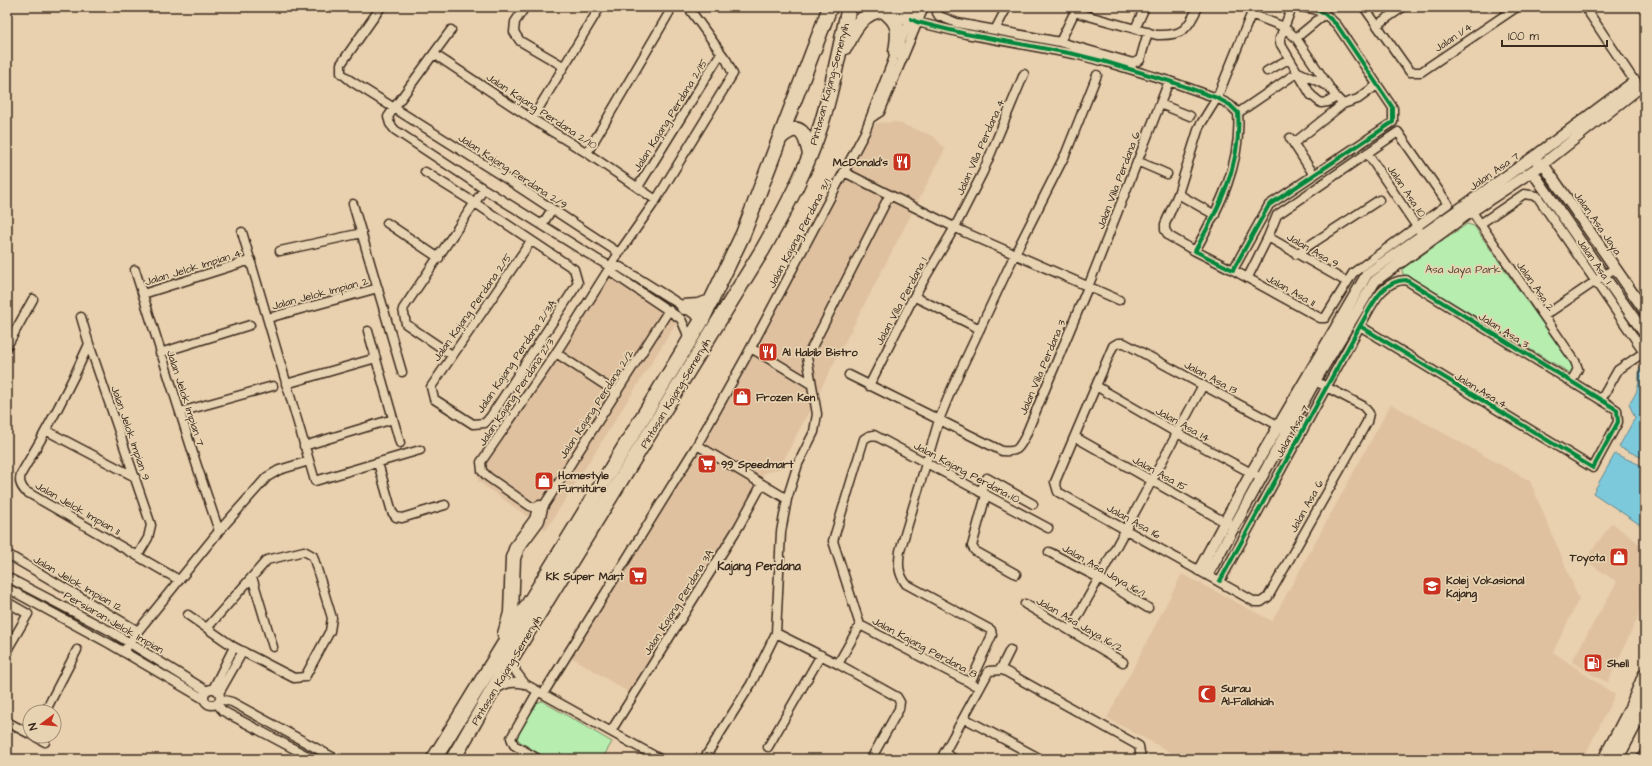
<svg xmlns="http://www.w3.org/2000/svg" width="1652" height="766" viewBox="0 0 1652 766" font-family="'Architects Daughter',sans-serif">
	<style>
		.built { fill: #dfc1a0 }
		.green { fill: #b7edaf; stroke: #798c66 }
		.water { fill: #7dc9dc; stroke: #638990 }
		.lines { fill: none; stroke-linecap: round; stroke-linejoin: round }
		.minor-casing { stroke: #3b2a1e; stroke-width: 11 }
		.tertiary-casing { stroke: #3b2a1e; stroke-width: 13 }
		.primary-casing { stroke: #3b2a1e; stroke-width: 16 }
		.trunk-casing { stroke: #3b2a1e; stroke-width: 17 }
		.minor { stroke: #e7d3b1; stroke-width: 8 }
		.tertiary { stroke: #e7d3b1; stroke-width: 10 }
		.primary { stroke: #e7d3b1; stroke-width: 13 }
		.trunk { stroke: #e7d3b1; stroke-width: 14 }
		.cycleway-casing { stroke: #e7d3b1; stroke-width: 6 }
		.cycleway { stroke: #00873e; stroke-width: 4 }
		.labels { text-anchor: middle; stroke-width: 3.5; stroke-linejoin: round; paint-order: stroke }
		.street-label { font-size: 11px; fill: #3b2a1e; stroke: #e7d3b1 }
		.poi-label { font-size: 11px; font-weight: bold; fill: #3b2a1e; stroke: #e7d3b1; text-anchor: start }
		.park-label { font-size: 11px; fill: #473e2c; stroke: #e7d3b1 }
		.neighbourhood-label { font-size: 12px; font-weight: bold; fill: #3b2a1e; stroke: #e7d3b1 }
	</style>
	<rect width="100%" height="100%" fill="#e9d0ae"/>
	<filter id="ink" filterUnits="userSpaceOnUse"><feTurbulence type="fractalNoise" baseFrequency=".025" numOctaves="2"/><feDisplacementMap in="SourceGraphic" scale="8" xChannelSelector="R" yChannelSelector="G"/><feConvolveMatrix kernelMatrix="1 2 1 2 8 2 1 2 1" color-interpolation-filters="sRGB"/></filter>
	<g filter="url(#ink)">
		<path class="built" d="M 896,122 L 933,136 L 945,149 L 779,469 L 764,473 L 737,521 L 631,694 L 570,656 L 702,443 L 876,123 Z
			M 599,276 L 613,278 L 677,322 L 546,530 L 478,481 L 477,462 Z
			M 1391,404 L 1530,481 L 1579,599 L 1553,652 L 1615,695 L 1583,759 L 1183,759 L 1107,718 L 1182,574 L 1272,621 Z
			M 1612,523 L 1645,548 L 1645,588 L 1637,619 L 1608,682 L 1596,677 L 1572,661 L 1617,582 L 1585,560 Z"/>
		<path class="green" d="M 1467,224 L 1474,226 L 1573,367 L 1570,373 L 1403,274 L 1402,269 Z
			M 542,701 L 612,742 L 602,759 L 548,759 L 519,741 L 516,735 L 533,704 Z"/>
		<path class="water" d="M 1645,365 L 1645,459 L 1619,447 L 1635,418 L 1629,404 C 1639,391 1639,385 1639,369 Z
			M 1615,454 L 1645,467 L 1645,528 L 1593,493 Z"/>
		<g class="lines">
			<defs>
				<path id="minor" d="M 381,7 L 341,64 L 341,73 L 351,81 L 499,174 L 619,253
					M 525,7 L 515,22 L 514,32 L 520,41 L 563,66
					M 939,7 L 937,13 L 939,16 L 957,23 L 1060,42 L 1133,63 L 1140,60 L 1148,32
					M 1292,7 L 1280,38 L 1280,43 L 1311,95 L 1321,103 L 1328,102 L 1336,97
					M 1364,7 L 1410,72 L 1421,72 L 1517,7
					M 1585,7 L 1639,88 L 1645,93
					M 1074,12 L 1157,35 C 1183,36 1188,29 1198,7
					M 1251,14 L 1284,27 L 1296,38 L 1336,97 L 1343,104 L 1358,99 L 1377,85
					M 911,19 L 917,22 L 966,34 L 1074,54 L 1106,62 L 1169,81 L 1217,98 L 1230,105 L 1238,113 C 1242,164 1219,208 1195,251 L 1233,270 L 1269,205 L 1393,122 L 1393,108 L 1337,25 L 1325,14 L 1314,9 L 1300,7
					M 1377,25 L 1403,7
					M 1135,29 L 1145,7
					M 451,30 L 394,108 L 388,117 L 390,124 L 395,130 L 484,189 L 595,258 L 611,267 L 620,267 L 684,307 L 702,320
					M 995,30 L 1007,7
					M 1296,38 L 1325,14
					M 1060,42 L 1077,7
					M 434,54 L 532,119 L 587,153 L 656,200
					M 1267,71 L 1289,59
					M 1160,104 L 1190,116
					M 1238,113 L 1298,72 L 1326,85
					M 871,118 L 880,112 L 924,7
					M 532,119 L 600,7
					M 1290,138 L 1314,175
					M 1294,143 L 1343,104
					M 587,153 L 669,13
					M 1367,153 L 1419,230
					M 1137,161 L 1167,174
					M 425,172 L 475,203 L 574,269 L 578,283 L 491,416 L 485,423 L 473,424 L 434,399 L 431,387 L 531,241
					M 844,172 L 964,232 L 1119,300
					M 638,187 L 721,53
					M 1178,194 L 1215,215
					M 353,204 L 402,372
					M 1468,206 L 1575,361 L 1578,369 L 1571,382
					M 387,223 L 439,258
					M 1480,224 L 1524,194 L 1537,196 L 1642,349 L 1643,353 L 1618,370 L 1601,400
					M 542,225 L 552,209
					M 242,232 L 315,481 L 420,450
					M 1268,237 L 1347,282
					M 280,251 L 362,233
					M 1195,251 L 1169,236 L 1165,230 L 1165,224 L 1178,194 L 1199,127 L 1217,98 L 1254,7
					M 1296,254 L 1379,200
					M 611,267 L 614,274 L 681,319 L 687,333 L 688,342
					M 135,270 L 197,466 L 219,531
					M 1233,270 L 1320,318 L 1325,318 L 1353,273 L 1448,204 L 1398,132 L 1277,215 L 1268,237 L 1248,277
					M 143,294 L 251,260
					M 915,297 L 980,329
					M 669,310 L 543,507 L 535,508 L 530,506 L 488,477 L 482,471 L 481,462 L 556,353 L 619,253 L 656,200 L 733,74 L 727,61 L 688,7
					M 1544,316 L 1615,268
					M 81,317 L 89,344 L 151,525 L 148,538 L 138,555
					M 268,318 L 378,288
					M 368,331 L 400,443
					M 89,344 C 69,389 46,432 21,474 C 19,481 20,485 25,491 L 179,580
					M 7,346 L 33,299
					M 751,348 L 811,384
					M 160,353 L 250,325
					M 556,353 L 617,393
					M 452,355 L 406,324 L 403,309 L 484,189
					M 849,375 L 1002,451 C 1017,452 1018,450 1025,437 L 1088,287 L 1169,81
					M 286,384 L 376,358
					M 869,386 L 912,300 L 955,227 L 983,172 L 1024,74
					M 1096,386 L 1177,433 L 1257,476
					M 180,412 L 273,386
					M 1283,428 L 1124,343 L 1118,343 L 1113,346 L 1055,482 L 1058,492 L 1255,602 L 1261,602 L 1268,597 L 1367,422 L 1369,413 L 1363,406 L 1315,381
					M 47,431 L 135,477
					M 1075,437 L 1230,525
					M 697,445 L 787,499
					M 304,446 L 393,419
					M 378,463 L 392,512 L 396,517 L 402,518 L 445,505
					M 980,492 L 987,478 L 1033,504
					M 986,495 L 972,546 L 975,551 L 1016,574
					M 1049,552 L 1099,578 L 1148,608
					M 7,554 L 138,631
					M 7,577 L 112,632 L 207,691
					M 252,577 L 273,647
					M 1220,581 L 1360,326 C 1371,308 1381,280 1406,280 L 1611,406 L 1617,410 L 1618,422 L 1593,468 L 1360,326
					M 7,588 L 110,644 L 204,699
					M 7,602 L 28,614 L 7,650
					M 1025,604 L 1123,662
					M 188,615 L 234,647 L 294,678 L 305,677 L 330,631 L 332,618 L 313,556 L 304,551 L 267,560 L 207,628
					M 1070,630 C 1116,549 1159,467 1203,385
					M 776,633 L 838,664 L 897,697 L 900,702 L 899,709 L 871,759
					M 123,652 L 138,631 L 219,531 L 267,477 L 279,470 L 309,461
					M 512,657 L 516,672 L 525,684
					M 838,664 L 860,625
					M 1000,670 L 1010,650
					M 970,683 L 992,635 L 991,630 L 906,584 C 898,573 898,564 900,551 L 939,420 L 952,388 L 1015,254 L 1066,153 L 1097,75
					M 980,688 L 860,625 L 833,541 L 864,439 L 869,436 L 874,435 L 1048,528
					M204 697a8 8 0 1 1 16 0a8 8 0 1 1-16 0Z
					M 213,689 L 234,647
					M 496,689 C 506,683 513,681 525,684 L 660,759
					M 538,691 L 511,738 L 514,745 L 538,759
					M 219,693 L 243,651
					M 543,694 L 697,445 L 746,357 L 865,132 L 896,52 L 916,7
					M 220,699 L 232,702 L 336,759
					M 217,704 L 223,711 L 313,759
					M 45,712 L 77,650
					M 964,718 L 1041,759
					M 7,722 L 30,734
					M 611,731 L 739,526 L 762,484
					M 34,736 L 45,742
					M 768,747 L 821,655
					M 944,753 L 954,759
					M 704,759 L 751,684 L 776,633 L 781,532 L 787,499 L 798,464 L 814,432 L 817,414 L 807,357 L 889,196
					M 941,759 L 989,671 L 1003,670 L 1139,746 L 1141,759
					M 1641,759 L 1645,752"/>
				<path id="tertiary" d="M 1535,159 L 1539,153 L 1635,81
					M 1538,164 L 1543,164 L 1645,311
					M 1532,171 L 1604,276 L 1645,334
					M 1199,570 L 1251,473 L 1367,274 L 1539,153
					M 1208,574 L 1315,381 L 1375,281 L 1472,211 L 1543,164 L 1639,88"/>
				<path id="primary" d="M 1605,759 L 1631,709 L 1645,675
					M 1616,759 L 1640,714 L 1645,701"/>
				<path id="trunk" d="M 883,10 C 901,23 899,32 896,52
					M 845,47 C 849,42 851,35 854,30 C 870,5 887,7 911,19
					M 781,137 C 801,120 806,136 810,154
					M 684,307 L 698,306 L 711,302
					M 505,634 L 511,613 L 513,558 L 517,547 L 537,520 L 540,508
					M 434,759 L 702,320 L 743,234 L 830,7
					M 453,759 L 512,657 L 763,249 C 785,210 807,169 821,125 C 833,87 840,46 849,7"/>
			</defs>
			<use href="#minor" class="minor-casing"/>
			<use href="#tertiary" class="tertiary-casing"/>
			<use href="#primary" class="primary-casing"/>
			<use href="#trunk" class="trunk-casing"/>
			<use href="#minor" class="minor"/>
			<use href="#tertiary" class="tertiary"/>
			<use href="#primary" class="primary"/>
			<use href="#trunk" class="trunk"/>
			<defs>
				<path id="cycleway" d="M 911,19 L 917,22 L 966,34 L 1074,54 L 1106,62 L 1169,81 L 1217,98 L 1230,105 L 1238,113 C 1242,164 1219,208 1195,251 L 1233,270 L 1269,205 L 1393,122 L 1393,108 L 1337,25 L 1325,14 L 1314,9 L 1300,7
					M 1220,581 L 1360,326 C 1371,308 1381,280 1406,280 L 1611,406 L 1617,410 L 1618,422 L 1593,468 L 1360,326"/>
			</defs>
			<use href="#cycleway" class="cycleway-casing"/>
			<use href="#cycleway" class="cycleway"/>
		</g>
	</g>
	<defs>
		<symbol id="restaurant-square" viewBox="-11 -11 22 22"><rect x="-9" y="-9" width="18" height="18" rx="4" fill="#c8321e" stroke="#e7d3b1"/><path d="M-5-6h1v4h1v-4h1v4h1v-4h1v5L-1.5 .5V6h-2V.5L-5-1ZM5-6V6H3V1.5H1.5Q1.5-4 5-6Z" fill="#fff"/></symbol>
		<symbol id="shop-square" viewBox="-11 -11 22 22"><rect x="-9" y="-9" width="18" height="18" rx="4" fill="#c8321e" stroke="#e7d3b1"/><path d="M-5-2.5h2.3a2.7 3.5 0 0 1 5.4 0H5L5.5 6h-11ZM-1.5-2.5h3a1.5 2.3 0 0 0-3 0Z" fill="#fff"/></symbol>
		<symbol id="supermarket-square" viewBox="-11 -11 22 22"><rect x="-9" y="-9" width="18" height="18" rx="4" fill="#c8321e" stroke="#e7d3b1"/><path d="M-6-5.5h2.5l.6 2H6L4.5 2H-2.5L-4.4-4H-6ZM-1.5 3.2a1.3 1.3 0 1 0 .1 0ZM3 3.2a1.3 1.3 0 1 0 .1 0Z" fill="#fff"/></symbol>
		<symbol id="university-square" viewBox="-11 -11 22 22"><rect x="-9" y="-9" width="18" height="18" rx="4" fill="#c8321e" stroke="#e7d3b1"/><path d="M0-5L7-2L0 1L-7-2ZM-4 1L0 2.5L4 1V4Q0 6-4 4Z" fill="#fff"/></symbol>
		<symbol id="fuel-square" viewBox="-11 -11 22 22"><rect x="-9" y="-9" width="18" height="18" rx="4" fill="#c8321e" stroke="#e7d3b1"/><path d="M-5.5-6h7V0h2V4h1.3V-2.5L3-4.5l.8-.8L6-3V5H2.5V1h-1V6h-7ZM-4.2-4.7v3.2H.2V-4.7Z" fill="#fff"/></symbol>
		<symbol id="mosque-square" viewBox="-11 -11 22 22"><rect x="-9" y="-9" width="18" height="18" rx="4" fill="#c8321e" stroke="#e7d3b1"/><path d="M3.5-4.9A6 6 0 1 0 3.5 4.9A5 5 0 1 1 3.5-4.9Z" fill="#fff"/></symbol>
	</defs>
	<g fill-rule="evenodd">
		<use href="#restaurant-square" x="891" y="151" width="22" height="22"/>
		<use href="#restaurant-square" x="757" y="341" width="22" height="22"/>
		<use href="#shop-square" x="731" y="386" width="22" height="22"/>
		<use href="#supermarket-square" x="696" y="453" width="22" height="22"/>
		<use href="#shop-square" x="533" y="470" width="22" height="22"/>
		<use href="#shop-square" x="1608" y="546" width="22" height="22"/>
		<use href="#supermarket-square" x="627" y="565" width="22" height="22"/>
		<use href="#university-square" x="1421" y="575" width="22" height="22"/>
		<use href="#fuel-square" x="1582" y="652" width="22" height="22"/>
		<use href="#mosque-square" x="1196" y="683" width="22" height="22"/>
	</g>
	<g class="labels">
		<g class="street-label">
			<text transform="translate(1453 37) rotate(-34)" y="4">Jalan 1/4</text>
			<text transform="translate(829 84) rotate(-75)" y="4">Pintasan Kajang-Semenyih</text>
			<text transform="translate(542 111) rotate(33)" y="4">Jalan Kajang Perdana 2/10</text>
			<text transform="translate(670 115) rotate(-58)" y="4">Jalan Kajang Perdana 2/15</text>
			<text transform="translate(980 147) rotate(-66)" y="4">Jalan Villa Perdana 4</text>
			<text transform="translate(513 171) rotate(33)" y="4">Jalan Kajang Perdana 2/9</text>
			<text transform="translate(1494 171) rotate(-35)" y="4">Jalan Asa 7</text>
			<text transform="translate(1118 180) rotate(-69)" y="4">Jalan Villa Perdana 6</text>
			<text transform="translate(1407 191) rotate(56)" y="4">Jalan Asa 10</text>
			<text transform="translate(1598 223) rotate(55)" y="4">Jalan Asa Jaya</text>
			<text transform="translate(799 233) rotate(-62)" y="4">Jalan Kajang Perdana 3/1</text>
			<text transform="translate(1313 250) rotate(30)" y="4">Jalan Asa 9</text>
			<text transform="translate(1595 261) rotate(55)" y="4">Jalan Asa 1</text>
			<text transform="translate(193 267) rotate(-17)" y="4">Jalan Jelok Impian 4</text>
			<text transform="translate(1536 286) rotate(55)" y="4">Jalan Asa 2</text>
			<text transform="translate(1291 290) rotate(29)" y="4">Jalan Asa 11</text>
			<text transform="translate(320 293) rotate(-15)" y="4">Jalan Jelok Impian 2</text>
			<text transform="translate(901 301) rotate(-62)" y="4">Jalan Villa Perdana 1</text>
			<text transform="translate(472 307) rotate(-55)" y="4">Jalan Kajang Perdana 2/5</text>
			<text transform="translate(1504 330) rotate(32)" y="4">Jalan Asa 3</text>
			<text transform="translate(516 356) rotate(-56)" y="4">Jalan Kajang Perdana 2/3A</text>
			<text transform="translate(1042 367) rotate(-67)" y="4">Jalan Villa Perdana 3</text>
			<text transform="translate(1211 377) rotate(28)" y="4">Jalan Asa 13</text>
			<text transform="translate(1481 390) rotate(31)" y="4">Jalan Asa 4</text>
			<text transform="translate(516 392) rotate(-56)" y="4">Jalan Kajang Perdana 2/3</text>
			<text transform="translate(675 393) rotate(-59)" y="4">Pintasan Kajang-Semenyih</text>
			<text transform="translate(186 398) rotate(72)" y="4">Jalan Jelok Impian 7</text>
			<text transform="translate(596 404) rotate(-57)" y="4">Jalan Kajang Perdana 2/2</text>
			<text transform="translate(1183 424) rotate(29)" y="4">Jalan Asa 14</text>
			<text transform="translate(1292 431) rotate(-61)" y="4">Jalan Asa 7</text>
			<text transform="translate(131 433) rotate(71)" y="4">Jalan Jelok Impian 9</text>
			<text transform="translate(967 472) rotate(28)" y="4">Jalan Kajang Perdana 10</text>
			<text transform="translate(1160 473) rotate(29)" y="4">Jalan Asa 15</text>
			<text transform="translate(1306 506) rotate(-61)" y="4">Jalan Asa 6</text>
			<text transform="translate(78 508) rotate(30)" y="4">Jalan Jelok Impian 11</text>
			<text transform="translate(1134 521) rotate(29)" y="4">Jalan Asa 16</text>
			<text transform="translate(1104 570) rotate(30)" y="4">Jalan Asa Jaya 16/1</text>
			<text transform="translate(78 583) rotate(30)" y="4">Jalan Jelok Impian 12</text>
			<text transform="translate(678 602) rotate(-58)" y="4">Jalan Kajang Perdana 3A</text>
			<text transform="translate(114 622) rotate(30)" y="4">Persiaran Jelok Impian</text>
			<text transform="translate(1080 624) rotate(30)" y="4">Jalan Asa Jaya 16/2</text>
			<text transform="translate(925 647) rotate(28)" y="4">Jalan Kajang Perdana 8</text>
			<text transform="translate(506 670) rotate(-59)" y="4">Pintasan Kajang-Semenyih</text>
		</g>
		<g class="poi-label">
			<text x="888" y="166" text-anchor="end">McDonald's</text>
			<text x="782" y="356">Al Habib Bistro</text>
			<text x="756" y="401">Frozen Ken</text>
			<text x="721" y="468">99 Speedmart</text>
			<text x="558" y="479">Homestyle<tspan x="558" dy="13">Furniture</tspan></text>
			<text x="1605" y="561" text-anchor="end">Toyota</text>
			<text x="624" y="580" text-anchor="end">KK Super Mart</text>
			<text x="1446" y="584">Kolej Vokasional<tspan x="1446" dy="13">Kajang</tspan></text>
			<text x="1607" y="667">Shell</text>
			<text x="1221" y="692">Surau<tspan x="1221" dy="13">Al-Fallahiah</tspan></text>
		</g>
		<g class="park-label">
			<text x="1463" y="273">Asa Jaya Park</text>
		</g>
		<g class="neighbourhood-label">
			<text x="759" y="570">Kajang Perdana</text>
		</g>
	</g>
	<rect width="1652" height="766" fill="none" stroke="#e7d3b1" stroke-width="24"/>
	<rect x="12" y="12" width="1628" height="742" fill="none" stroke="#3b2a1e" stroke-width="1.5" filter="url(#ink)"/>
	<g transform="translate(42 724) rotate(254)"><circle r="19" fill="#e7d3b1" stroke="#a28f76"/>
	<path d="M0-3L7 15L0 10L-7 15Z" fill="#c8321e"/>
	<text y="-6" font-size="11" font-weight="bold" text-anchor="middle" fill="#3b2a1e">N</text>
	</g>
	<path d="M1502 40v6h105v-6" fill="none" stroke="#3b2a1e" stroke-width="2"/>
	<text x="1508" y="40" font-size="12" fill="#3b2a1e" stroke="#e7d3b1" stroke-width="3" paint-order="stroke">100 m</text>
</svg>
